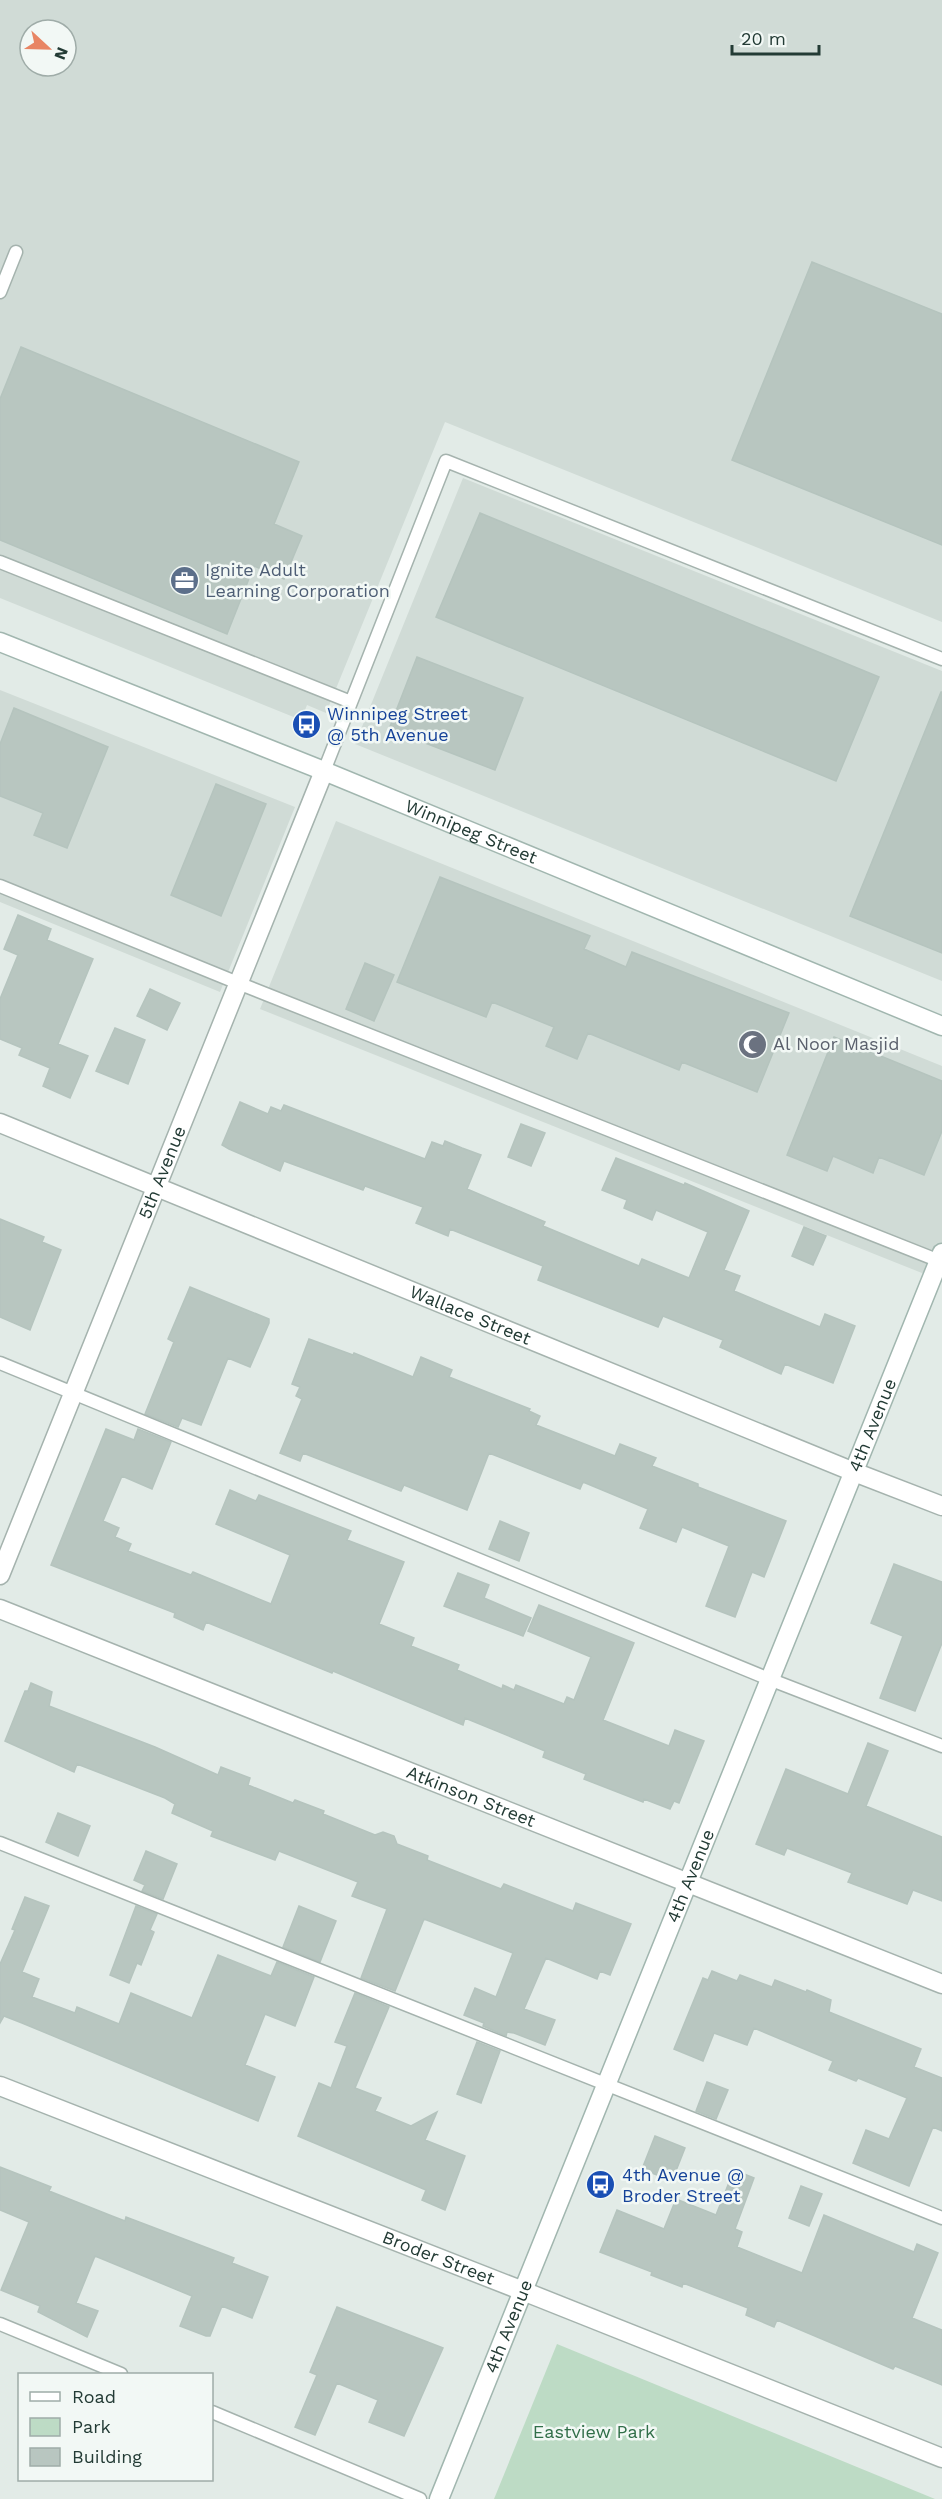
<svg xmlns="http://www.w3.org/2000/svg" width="942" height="2499" viewBox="0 0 942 2499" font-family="'Work Sans',sans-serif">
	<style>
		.built { fill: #d0dbd6; fill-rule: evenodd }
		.green { fill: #bddbc5 }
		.building { fill: #b8c6c0; stroke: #b5c4be; stroke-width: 1.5 }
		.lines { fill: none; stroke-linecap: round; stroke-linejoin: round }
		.lane-casing { stroke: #a5b3ae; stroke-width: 15 }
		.street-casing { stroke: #a5b3ae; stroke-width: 21 }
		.secondary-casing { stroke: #a1b6af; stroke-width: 21 }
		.lane { stroke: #fff; stroke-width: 12 }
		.street { stroke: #fff; stroke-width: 18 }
		.secondary { stroke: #fff; stroke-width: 18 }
		.labels { text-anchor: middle; stroke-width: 5; stroke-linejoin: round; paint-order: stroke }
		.service-label { font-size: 18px; fill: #4e5e75; stroke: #f2f8f5; text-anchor: start }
		.transit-label { font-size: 18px; fill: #164399; stroke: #f2f8f5; text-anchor: start }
		.street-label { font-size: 18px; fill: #233b35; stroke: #f2f8f5 }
		.worship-label { font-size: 18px; fill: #5b616d; stroke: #f2f8f5; text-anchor: start }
		.park-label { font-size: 18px; fill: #316f49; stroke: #f2f8f5 }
	</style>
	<rect width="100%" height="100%" fill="#e2ebe7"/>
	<path class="built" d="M 0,0 L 942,0 L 942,622 L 445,422 L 326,713 L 307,705 L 301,720 L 0,598 ZM 30,30 L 66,30 L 66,66 L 30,66 Z
		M 463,478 L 942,671 L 942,981 L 355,744 Z
		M 0,690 L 295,807 L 220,992 L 0,902 Z
		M 336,821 L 942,1066 L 942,1281 L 260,1009 Z"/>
	<path class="green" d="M 557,2344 L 935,2499 L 494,2499 Z"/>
	<path class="building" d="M 812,262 L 942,314 L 942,545 L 732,460 Z
		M 21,347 L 299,462 L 274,524 L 302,536 L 284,579 L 254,566 L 227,634 L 0,540 L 0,399 Z
		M 480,513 L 879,677 L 836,781 L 436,617 Z
		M 417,657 L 523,698 L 495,770 L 389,729 Z
		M 941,692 L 942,692 L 942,953 L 850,916 Z
		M 14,708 L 108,747 L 67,848 L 34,835 L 43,813 L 0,796 L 0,744 Z
		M 216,784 L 266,804 L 221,916 L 171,895 Z
		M 440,877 L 590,936 L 584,949 L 626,967 L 632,952 L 789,1013 L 757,1092 L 682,1062 L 679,1070 L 588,1033 L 577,1059 L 546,1046 L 554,1027 L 492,1002 L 486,1017 L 397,982 Z
		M 18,915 L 51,929 L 47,940 L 93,959 L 58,1044 L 88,1056 L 70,1098 L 43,1086 L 50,1068 L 19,1055 L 22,1048 L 0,1039 L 0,999 L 18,955 L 4,949 Z
		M 365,963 L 394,975 L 374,1021 L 346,1009 Z
		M 150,989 L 180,1003 L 167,1030 L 137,1016 Z
		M 115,1028 L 145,1040 L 128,1084 L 96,1071 Z
		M 834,1037 L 942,1081 L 942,1131 L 924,1175 L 879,1157 L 873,1173 L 833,1156 L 827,1171 L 787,1155 Z
		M 240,1102 L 268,1114 L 271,1107 L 281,1111 L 284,1105 L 425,1159 L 432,1142 L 443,1146 L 445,1141 L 462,1148 L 481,1155 L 467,1189 L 545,1222 L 543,1226 L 639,1266 L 642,1259 L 689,1278 L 708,1232 L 656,1210 L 652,1220 L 624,1208 L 627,1200 L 602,1190 L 616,1158 L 684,1185 L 685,1183 L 749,1211 L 724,1270 L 740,1276 L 734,1291 L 820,1327 L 825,1314 L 855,1326 L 833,1383 L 785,1364 L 781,1374 L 720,1347 L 723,1340 L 663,1316 L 658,1327 L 538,1280 L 543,1266 L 450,1229 L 448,1236 L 416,1223 L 423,1207 L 365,1186 L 363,1190 L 284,1161 L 280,1171 L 229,1149 L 222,1145 Z
		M 521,1124 L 545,1133 L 531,1166 L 508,1157 Z
		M 0,1219 L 44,1237 L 42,1242 L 61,1250 L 30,1330 L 0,1317 Z
		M 804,1227 L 826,1236 L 813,1265 L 792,1256 Z
		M 190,1287 L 269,1319 L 269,1323 L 250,1367 L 228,1358 L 201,1425 L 182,1418 L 178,1427 L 145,1414 L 174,1342 L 168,1339 Z
		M 309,1339 L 353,1355 L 354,1353 L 413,1377 L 421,1357 L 452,1370 L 449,1377 L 530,1409 L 529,1411 L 540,1416 L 536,1425 L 615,1456 L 620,1444 L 656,1458 L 652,1466 L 698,1484 L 698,1487 L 786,1521 L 764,1577 L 752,1572 L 735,1617 L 706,1606 L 729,1546 L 682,1527 L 676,1542 L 640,1528 L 648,1509 L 583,1482 L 580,1489 L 489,1453 L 467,1510 L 404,1485 L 401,1491 L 303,1453 L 300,1461 L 280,1453 L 302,1399 L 296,1396 L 300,1387 L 292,1384 Z
		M 106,1429 L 134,1440 L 138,1429 L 171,1442 L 152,1489 L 122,1476 L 103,1521 L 119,1528 L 115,1537 L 131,1544 L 128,1551 L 191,1575 L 193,1572 L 271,1604 L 290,1555 L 216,1524 L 230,1490 L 256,1501 L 259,1495 L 351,1531 L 347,1540 L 404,1562 L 379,1624 L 414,1638 L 411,1646 L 459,1665 L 457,1670 L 502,1689 L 503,1685 L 514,1690 L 516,1685 L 564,1704 L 567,1697 L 574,1700 L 591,1657 L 528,1631 L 539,1605 L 634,1643 L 603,1720 L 669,1746 L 675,1730 L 704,1741 L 679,1803 L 674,1801 L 670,1809 L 644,1799 L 643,1802 L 584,1779 L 586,1774 L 543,1757 L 545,1751 L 465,1718 L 463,1725 L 333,1671 L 332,1673 L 206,1622 L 203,1630 L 174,1617 L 175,1613 L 51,1565 Z
		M 500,1521 L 529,1533 L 519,1561 L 489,1549 Z
		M 894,1564 L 942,1582 L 942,1643 L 915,1711 L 880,1698 L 903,1636 L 871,1623 Z
		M 458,1573 L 489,1585 L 484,1598 L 531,1618 L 523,1636 L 444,1606 Z
		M 31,1683 L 52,1692 L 49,1706 L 155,1747 L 218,1775 L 221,1767 L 250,1778 L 248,1785 L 293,1803 L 295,1800 L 324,1811 L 323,1814 L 375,1835 L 383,1832 L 394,1836 L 397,1844 L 428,1856 L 427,1860 L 501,1889 L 504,1884 L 573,1911 L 576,1903 L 631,1924 L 610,1975 L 600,1971 L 597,1979 L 546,1958 L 524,2009 L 555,2020 L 545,2045 L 514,2033 L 507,2032 L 506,2036 L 483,2026 L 484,2023 L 464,2015 L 475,1988 L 496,1997 L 513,1953 L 424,1919 L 395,1991 L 361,1978 L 387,1909 L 352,1896 L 358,1882 L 279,1851 L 275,1860 L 211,1836 L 213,1831 L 172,1813 L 175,1804 L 165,1798 L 77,1764 L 74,1772 L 5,1741 L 25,1691 L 28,1691 Z
		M 868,1743 L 888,1751 L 866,1806 L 942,1837 L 942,1901 L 913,1890 L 907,1904 L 848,1882 L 852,1873 L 787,1848 L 784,1855 L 756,1844 L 786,1769 L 848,1794 Z
		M 58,1813 L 90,1826 L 78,1856 L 46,1842 Z
		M 146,1851 L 177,1864 L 163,1899 L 142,1891 L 145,1885 L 134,1880 Z
		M 25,1897 L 49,1906 L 22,1972 L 39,1979 L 32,1997 L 75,2013 L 77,2007 L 119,2024 L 131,1993 L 192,2018 L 218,1955 L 271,1976 L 277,1962 L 314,1977 L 295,2026 L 265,2014 L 245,2065 L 275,2077 L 258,2121 L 22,2023 L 4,2016 L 0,2023 L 0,1964 L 15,1930 L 12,1929 Z
		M 136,1906 L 157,1914 L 150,1930 L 154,1932 L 141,1965 L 137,1963 L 129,1983 L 110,1975 Z
		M 299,1906 L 336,1921 L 320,1962 L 283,1947 Z
		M 712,1971 L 737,1981 L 740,1975 L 772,1987 L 775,1980 L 806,1992 L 807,1990 L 831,2000 L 829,2012 L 921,2049 L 914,2067 L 942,2078 L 942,2131 L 933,2127 L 909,2186 L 853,2163 L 866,2130 L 889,2139 L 907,2098 L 858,2078 L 856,2081 L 829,2070 L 833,2061 L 754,2028 L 747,2045 L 714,2033 L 703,2061 L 674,2049 L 703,1978 L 708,1980 Z
		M 355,1993 L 389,2007 L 355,2088 L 381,2098 L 375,2111 L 411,2126 L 437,2112 L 425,2140 L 465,2156 L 445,2210 L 422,2200 L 426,2190 L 298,2136 L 319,2083 L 331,2088 L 347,2046 L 335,2042 Z
		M 477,2042 L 500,2051 L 481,2103 L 457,2094 Z
		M 707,2082 L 728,2090 L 716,2119 L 696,2111 Z
		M 655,2136 L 685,2148 L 672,2181 L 642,2169 Z
		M 0,2167 L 51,2187 L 49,2191 L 112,2216 L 125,2221 L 126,2217 L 234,2258 L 232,2263 L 268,2277 L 252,2318 L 222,2306 L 210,2336 L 206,2336 L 180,2326 L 192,2296 L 95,2256 L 76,2303 L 98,2311 L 87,2337 L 38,2312 L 40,2306 L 1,2290 L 29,2222 L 0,2210 Z
		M 734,2170 L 754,2178 L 735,2229 L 742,2232 L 737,2247 L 802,2273 L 824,2215 L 914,2252 L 917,2244 L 938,2253 L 912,2318 L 942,2330 L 942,2385 L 895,2366 L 893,2369 L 777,2320 L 774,2327 L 746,2315 L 748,2308 L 683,2283 L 682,2287 L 651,2275 L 652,2272 L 600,2252 L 617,2210 L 664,2229 L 676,2199 L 716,2215 Z
		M 801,2186 L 822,2194 L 809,2226 L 789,2218 Z
		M 337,2307 L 443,2348 L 404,2436 L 369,2422 L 378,2400 L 337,2383 L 315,2435 L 295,2427 L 317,2375 L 310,2372 Z"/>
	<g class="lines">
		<defs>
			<path id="lane" d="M 0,292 L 16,252
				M 0,562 L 351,702
				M 324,771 L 446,461 L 942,659
				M 0,886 L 238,983 L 942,1262
				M 0,1363 L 769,1679 L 942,1746
				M 0,1843 L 942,2218
				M 0,2324 L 121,2374
				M 212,2412 L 420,2499"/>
			<g id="street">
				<path id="s1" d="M 0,1123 L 854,1472 L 942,1506"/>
				<path id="s2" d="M 0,1575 L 324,771"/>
				<path id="s3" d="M 0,1609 L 942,1984"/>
				<path id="s4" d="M 0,2086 L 523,2291 L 942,2458"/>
			</g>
			<g id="secondary">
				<path id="s5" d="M 0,642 L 324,771 L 942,1026"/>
				<path id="s6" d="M 439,2499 L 942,1253"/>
			</g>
		</defs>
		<use href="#lane" class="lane-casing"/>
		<use href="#street" class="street-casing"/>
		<use href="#secondary" class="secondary-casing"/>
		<use href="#lane" class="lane"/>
		<use href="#street" class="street"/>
		<use href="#secondary" class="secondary"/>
	</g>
	<defs>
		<symbol id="office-disc" viewBox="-11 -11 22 22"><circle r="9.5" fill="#5c6f8a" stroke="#f2f8f5"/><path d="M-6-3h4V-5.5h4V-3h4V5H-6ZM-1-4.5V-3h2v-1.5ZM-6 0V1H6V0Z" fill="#fff"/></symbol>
		<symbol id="bus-disc" viewBox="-11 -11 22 22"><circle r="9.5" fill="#1a4fb4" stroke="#f2f8f5"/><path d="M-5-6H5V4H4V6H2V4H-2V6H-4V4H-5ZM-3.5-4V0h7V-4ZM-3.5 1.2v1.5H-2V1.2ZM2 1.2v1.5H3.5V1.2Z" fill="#fff"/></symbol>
		<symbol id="mosque-disc" viewBox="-11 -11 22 22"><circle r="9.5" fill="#6b7280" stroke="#f2f8f5"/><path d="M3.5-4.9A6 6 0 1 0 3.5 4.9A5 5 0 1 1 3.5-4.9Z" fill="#fff"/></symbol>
	</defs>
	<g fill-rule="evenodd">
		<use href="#office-disc" x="168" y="564" width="33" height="33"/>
		<use href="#bus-disc" x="290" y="708" width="33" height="33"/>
		<use href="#mosque-disc" x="736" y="1028" width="33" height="33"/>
		<use href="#bus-disc" x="584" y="2168" width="33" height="33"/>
	</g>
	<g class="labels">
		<g class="service-label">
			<text x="205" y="576">Ignite Adult<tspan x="205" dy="21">Learning Corporation</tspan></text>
		</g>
		<g class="transit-label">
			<text x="327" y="720">Winnipeg Street<tspan x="327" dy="21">@ 5th Avenue</tspan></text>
			<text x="622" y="2181">4th Avenue @<tspan x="622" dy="21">Broder Street</tspan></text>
		</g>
		<g class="street-label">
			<text dy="6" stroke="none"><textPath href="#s5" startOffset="508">Winnipeg Street</textPath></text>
			<text dy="6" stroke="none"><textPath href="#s2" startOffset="434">5th Avenue</textPath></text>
			<text dy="6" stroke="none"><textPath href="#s1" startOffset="508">Wallace Street</textPath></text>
			<text dy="6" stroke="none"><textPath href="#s6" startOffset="1158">4th Avenue</textPath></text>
			<text dy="6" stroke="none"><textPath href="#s3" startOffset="507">Atkinson Street</textPath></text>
			<text dy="6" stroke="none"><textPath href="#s6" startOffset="672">4th Avenue</textPath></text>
			<text dy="6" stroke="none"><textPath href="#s4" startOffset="471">Broder Street</textPath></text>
			<text dy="6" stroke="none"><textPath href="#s6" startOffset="186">4th Avenue</textPath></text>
		</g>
		<g class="worship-label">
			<text x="773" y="1050">Al Noor Masjid</text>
		</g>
		<g class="park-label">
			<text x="594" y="2438">Eastview Park</text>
		</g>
	</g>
	<rect x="18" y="2373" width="195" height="108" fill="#f2f8f5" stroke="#9faca8" stroke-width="1.5"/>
	<rect x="30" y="2392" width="30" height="9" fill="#ffffff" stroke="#9faca8" stroke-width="1.5"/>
	<text x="72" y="2403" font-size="18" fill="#233b35">Road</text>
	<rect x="30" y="2418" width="30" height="18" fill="#bddbc5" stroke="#9faca8" stroke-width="1.5"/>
	<text x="72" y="2433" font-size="18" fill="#233b35">Park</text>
	<rect x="30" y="2448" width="30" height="18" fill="#b8c6c0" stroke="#9faca8" stroke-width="1.5"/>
	<text x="72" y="2463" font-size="18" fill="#233b35">Building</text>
	<g transform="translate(48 48) rotate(112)"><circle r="28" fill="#f2f8f5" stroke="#9faca8" stroke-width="1.5"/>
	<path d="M0-4.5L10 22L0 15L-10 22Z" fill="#e88564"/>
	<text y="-9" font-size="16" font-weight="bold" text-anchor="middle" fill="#233b35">N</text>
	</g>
	<path d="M732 45v9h87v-9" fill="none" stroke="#233b35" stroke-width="3"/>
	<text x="741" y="45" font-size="18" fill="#233b35" stroke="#f2f8f5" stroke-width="4.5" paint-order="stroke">20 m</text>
</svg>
